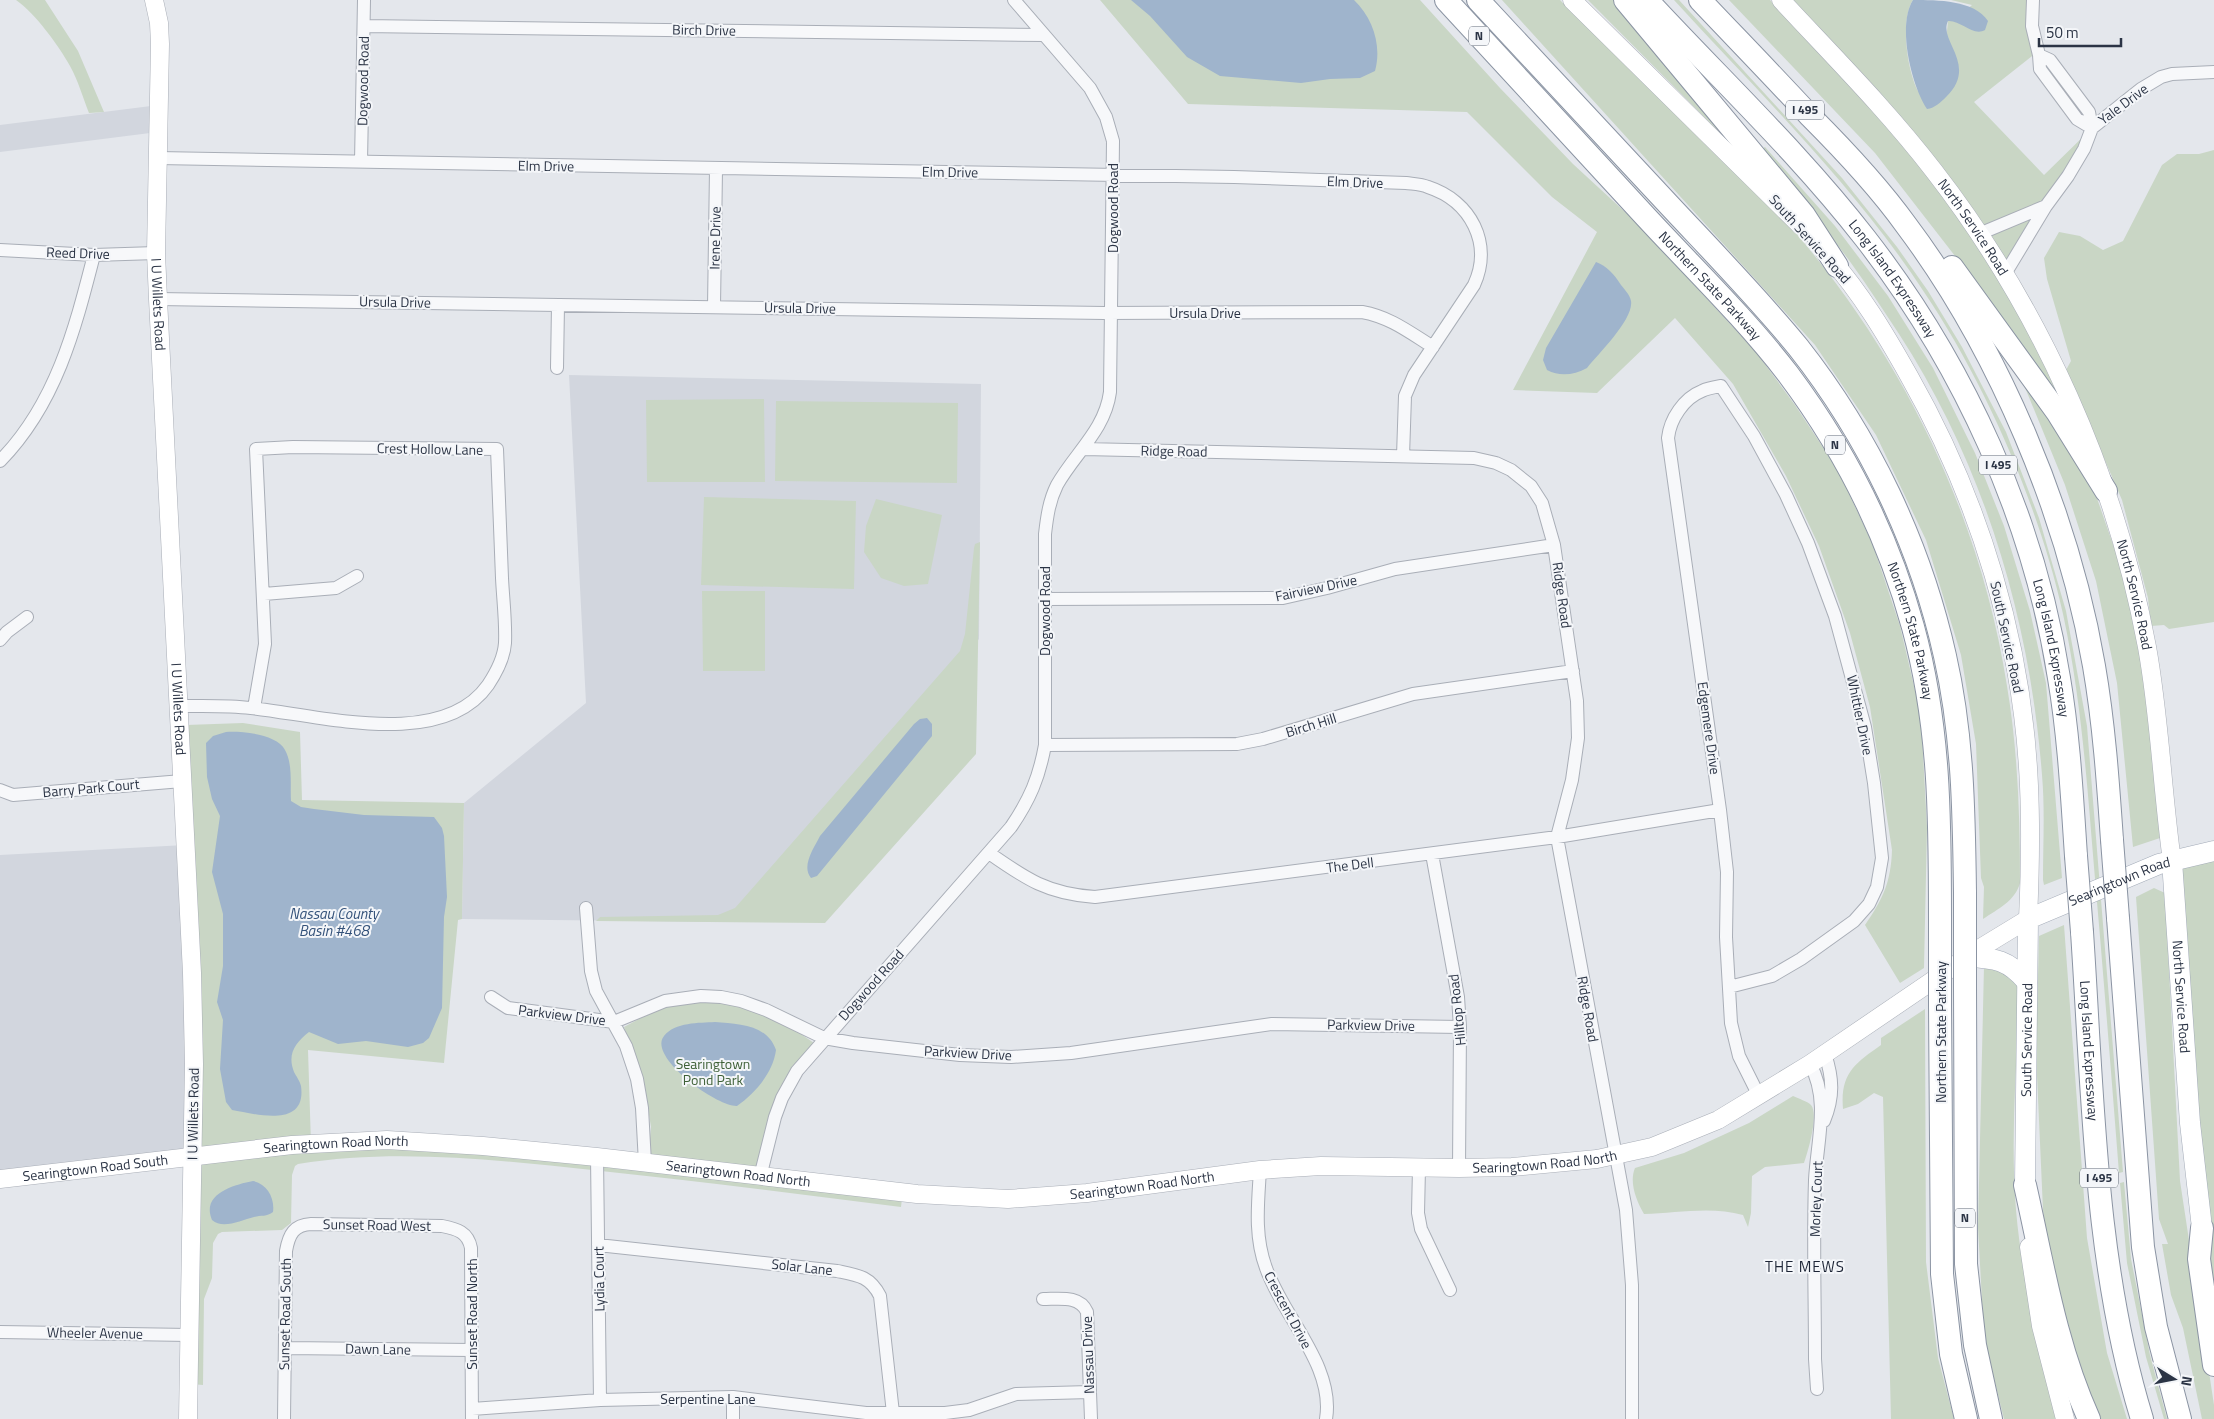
<svg xmlns="http://www.w3.org/2000/svg" width="2214" height="1419" viewBox="0 0 2214 1419" font-family="'Titillium Web',sans-serif">
	<style>
		.built { fill: #d2d6de }
		.green { fill: #c9d6c5 }
		.water { fill: #9fb4cc }
		.lines { fill: none; stroke-linecap: round; stroke-linejoin: round }
		.street-casing { stroke: #a9aeb7; stroke-width: 14 }
		.secondary-casing { stroke: #a9aeb7; stroke-width: 19 }
		.primary-casing { stroke: #a3abb8; stroke-width: 21 }
		.highway-casing { stroke: #8b94a3; stroke-width: 24 }
		.street { stroke: #f7f8fa; stroke-width: 12 }
		.secondary { stroke: #fff; stroke-width: 18 }
		.primary { stroke: #fff; stroke-width: 20 }
		.highway { stroke: #fff; stroke-width: 22 }
		.highway-bridge-casing { stroke: #8b94a3; stroke-width: 24; stroke-linecap: butt }
		.highway-bridge { stroke: #fff; stroke-width: 22 }
		.labels { text-anchor: middle; stroke-width: 4; stroke-linejoin: round; paint-order: stroke }
		.shield { fill: #f4f6f9; stroke: #676e7b; stroke-width: 1 }
		.shield-label { font-size: 12px; font-weight: bold; fill: #2b3445 }
		.street-label { font-size: 14px; fill: #2b3445; stroke: #f4f6f9 }
		.park-label { font-size: 14px; fill: #3f6138; stroke: #f4f6f9 }
		.water-label { font-size: 15px; font-style: italic; fill: #34527a; stroke: #f4f6f9 }
		.neighbourhood-label { font-size: 15px; letter-spacing: 1px; fill: #1d2536; stroke: #f4f6f9 }
	</style>
	<rect width="100%" height="100%" fill="#e4e7ec"/>
	<path class="built" d="M 159,105 L 158,132 L 0,152 L 0,125 Z
		M 569,375 L 981,384 L 979,639 L 725,922 L 462,919 L 464,803 L 586,703 Z
		M 185,845 L 192,1157 L 0,1179 L 0,855 Z"/>
	<path class="green" d="M 16,0 L 45,0 L 78,51 L 104,112 L 89,113 C 83,98 78,80 70,66 C 59,46 35,13 16,0 Z
		M 1100,0 L 1420,0 L 1500,88 L 1573,164 L 1637,223 L 1756,352 L 1795,405 L 1838,470 L 1873,545 L 1900,626 L 1921,716 L 1927,828 L 1924,968 L 1900,983 L 1865,925 C 1883,899 1891,882 1892,850 L 1870,707 L 1850,633 L 1819,546 L 1786,476 L 1733,384 L 1675,318 L 1597,393 L 1513,390 L 1597,232 L 1552,197 L 1467,112 L 1188,104 Z
		M 1502,0 L 1560,0 C 1600,40 1641,81 1682,120 C 1711,148 1742,174 1769,203 C 1893,336 1979,506 2007,686 C 2018,752 2020,817 2020,883 C 2015,901 1998,909 1983,919 L 1984,887 L 1981,878 L 1976,744 L 1961,655 L 1926,540 L 1876,435 L 1815,345 Z
		M 1588,0 L 1618,0 L 1722,127 L 1720,133 Z
		M 1674,0 L 1679,0 L 1842,178 L 1897,247 L 1928,291 L 1962,347 L 2006,432 L 2039,518 L 2066,611 L 2087,726 L 2123,1172 L 2119,1173 C 2111,1071 2103,969 2094,867 C 2087,782 2081,697 2063,614 C 2039,506 1986,384 1924,292 C 1854,185 1760,94 1674,0 Z
		M 1729,0 L 1770,0 L 1895,131 L 1964,222 L 2020,313 L 2067,412 L 1955,256 L 1875,153 Z
		M 1781,0 L 1913,0 C 1900,20 1907,70 1918,91 L 1947,31 L 1948,21 L 1955,20 L 1972,5 L 1951,0 L 2033,0 L 2037,52 L 1974,102 L 2044,175 L 2092,128 L 2040,69 L 2050,60 L 2092,128 L 2046,206 L 1979,234 Z
		M 1765,147 L 1835,226 L 1888,296 L 1933,368 L 1975,453 L 2004,526 L 2030,611 L 2046,683 L 2062,878 L 2044,885 L 2043,880 C 2043,845 2045,809 2042,775 C 2030,619 1984,465 1899,334 C 1883,310 1868,286 1851,263 C 1823,224 1790,188 1762,149 Z
		M 2214,150 L 2214,622 L 2169,629 L 2164,625 L 2151,626 L 2148,598 L 2122,500 L 2066,370 L 2071,361 L 2047,279 L 2044,258 L 2059,232 L 2080,236 L 2103,250 L 2123,241 L 2162,165 L 2177,154 L 2199,154 Z
		M 2037,212 L 2006,264 L 1988,234 Z
		M 2017,368 L 2091,481 L 2118,559 L 2136,628 L 2150,709 L 2160,838 L 2133,847 L 2117,683 L 2096,581 L 2065,485 Z
		M 764,399 L 765,482 L 647,482 L 646,400 Z
		M 776,401 L 958,403 L 957,483 L 775,481 Z
		M 704,497 L 856,501 L 854,589 L 701,585 Z
		M 876,499 L 942,515 L 928,584 L 904,586 L 881,578 L 864,552 L 866,526 Z
		M 980,542 L 976,754 L 825,923 L 596,921 L 600,917 L 718,915 L 735,908 L 960,651 L 965,634 L 974,548 L 975,544 Z
		M 702,591 L 765,591 L 765,671 L 703,671 Z
		M 243,723 L 300,732 L 302,800 L 464,803 L 462,919 L 458,920 L 444,1063 L 308,1050 L 311,1144 L 648,1162 L 651,1127 L 645,1090 L 624,1027 L 665,1005 L 707,1000 L 738,1003 L 789,1026 L 814,1043 L 797,1063 L 759,1176 L 903,1190 L 901,1207 C 799,1194 696,1181 592,1170 C 495,1160 395,1148 298,1164 L 295,1166 L 292,1175 L 291,1223 L 282,1230 L 222,1232 L 218,1234 L 213,1243 L 212,1278 L 204,1299 L 203,1385 L 191,1384 L 186,725 Z
		M 2214,851 L 2214,1285 L 2204,1226 L 2173,861 Z
		M 2154,888 L 2165,893 L 2180,1181 L 2214,1405 L 2214,1419 L 2202,1419 L 2183,1328 L 2171,1295 L 2162,1244 L 2168,1244 L 2159,1219 L 2136,897 Z
		M 2064,925 L 2087,1238 L 2107,1353 L 2127,1419 L 2097,1419 L 2052,1286 L 2043,1210 L 2036,1053 L 2039,936 Z
		M 1998,964 L 2020,985 C 2017,1059 2010,1136 2016,1210 C 2022,1281 2040,1350 2058,1419 L 2004,1419 L 1984,1338 L 1978,1227 L 1984,966 Z
		M 1925,1009 L 1926,1262 L 1938,1358 L 1954,1419 L 1891,1419 L 1883,1097 L 1874,1093 L 1858,1104 L 1843,1109 C 1840,1074 1854,1064 1881,1045 L 1881,1038 Z
		M 1793,1096 C 1799,1099 1807,1101 1811,1105 C 1819,1114 1808,1152 1804,1163 L 1765,1167 L 1752,1176 L 1751,1213 L 1748,1227 L 1743,1215 C 1712,1206 1676,1213 1644,1214 C 1636,1200 1629,1182 1635,1168 L 1684,1153 L 1749,1123 Z
		M 2124,1182 L 2131,1259 L 2150,1355 L 2167,1419 L 2164,1419 L 2146,1357 L 2127,1263 L 2120,1183 Z"/>
	<path class="water" d="M 1131,0 L 1354,0 C 1373,18 1382,46 1375,71 L 1360,78 L 1330,79 L 1301,83 L 1220,76 L 1187,57 L 1150,16 Z
		M 1913,0 C 1938,0 1974,0 1988,21 L 1985,30 C 1973,37 1961,20 1948,21 C 1938,41 1979,65 1946,97 C 1941,102 1935,108 1927,109 C 1911,85 1897,25 1913,0 Z
		M 1596,262 C 1607,266 1614,274 1621,285 C 1624,289 1630,295 1631,301 C 1634,319 1599,353 1587,368 C 1574,375 1560,377 1547,370 L 1543,360 L 1546,348 Z
		M 927,718 L 932,724 L 932,736 L 817,876 L 811,878 C 801,866 814,848 820,836 L 914,724 L 920,719 Z
		M 226,732 C 242,731 277,734 285,750 C 293,764 290,785 291,801 L 301,807 L 314,809 L 364,815 L 434,817 L 442,828 L 444,836 L 447,897 L 444,917 L 442,1008 L 429,1038 L 423,1043 L 408,1047 L 366,1041 L 338,1044 L 309,1032 C 295,1043 287,1054 294,1072 C 296,1076 300,1081 301,1086 C 307,1129 255,1114 232,1110 L 226,1102 L 220,1069 L 223,1020 L 217,1002 L 223,966 L 223,914 L 212,872 L 220,816 L 212,799 L 207,777 L 206,743 L 213,736 Z
		M 715,1022 C 738,1024 767,1024 776,1050 C 773,1073 755,1093 737,1106 C 717,1107 647,1057 664,1036 C 675,1022 699,1023 715,1022 Z
		M 253,1181 C 267,1184 275,1198 273,1212 C 267,1217 261,1215 254,1217 C 241,1220 223,1230 212,1220 C 201,1194 233,1185 253,1181 Z"/>
	<g class="lines">
		<defs>
			<path id="street" d="M 2033,0 L 2032,26 L 2039,55
				M 364,26 L 1044,35
				M 2039,55 L 2050,60 L 2089,112 L 2092,128 L 2077,119 L 2040,69 Z
				M 158,158 L 1234,177 L 1406,183 C 1413,184 1421,184 1428,187 C 1471,201 1493,244 1474,285 L 1414,375 L 1405,396 L 1403,456
				M 361,162 L 364,0
				M 1979,234 L 2046,206
				M 0,250 L 94,255 L 156,253
				M 2005,274 L 2046,206 L 2068,176 L 2084,149 L 2092,128 L 2141,89 L 2161,77 L 2172,74 L 2214,72
				M 158,299 L 1105,313 L 1362,312 C 1390,317 1409,332 1433,347
				M 714,307 L 716,169
				M 557,368 L 558,305
				M 1084,449 L 1474,458 L 1496,463 L 1511,470 L 1531,486 L 1542,503 L 1554,545 L 1577,701 L 1578,738 L 1572,780 L 1557,837 L 1626,1210 L 1632,1285 L 1632,1419
				M 0,461 C 56,404 75,329 94,255
				M 264,594 L 336,588 L 357,576
				M 1045,599 L 1283,598 L 1327,588 L 1395,569 L 1554,545
				M 0,640 L 7,632 L 27,617
				M 179,706 C 203,706 227,705 251,708 C 318,715 442,751 488,685 C 496,673 504,658 505,643 C 506,622 503,599 502,578 C 500,535 499,492 497,449 L 293,447 L 256,449 L 265,644 L 254,708
				M 1045,745 L 1237,744 L 1263,739 L 1413,694 L 1573,671
				M 0,790 L 13,795 L 182,781
				M 989,853 C 1026,879 1048,894 1095,897 L 1557,837 L 1720,810
				M 1432,854 L 1458,997 L 1460,1027 L 1459,1168
				M 586,908 L 591,971 L 596,991 L 626,1046 L 637,1079 L 642,1108 L 645,1163
				M 1729,987 L 1772,976 L 1801,959 L 1854,921 L 1869,904 L 1877,887 L 1882,858 L 1874,783 L 1865,727 L 1835,616 L 1808,543 L 1786,495 L 1754,436 L 1721,386 C 1715,387 1708,388 1702,391 C 1684,398 1670,419 1668,438 L 1720,810 L 1727,872 L 1726,937 L 1731,1023 L 1739,1056 L 1759,1096
				M 491,997 L 508,1008 L 614,1022 L 665,1001 L 701,996 L 721,997 L 741,1001 L 766,1010 L 824,1038 L 853,1043 L 960,1055 L 1011,1057 L 1071,1053 L 1272,1024 L 1460,1027
				M 1810,1064 C 1830,1100 1817,1141 1815,1180 C 1813,1239 1815,1299 1815,1359 L 1817,1389
				M 1824,1121 C 1834,1097 1833,1078 1825,1054
				M 597,1157 L 600,1400
				M 1419,1168 L 1418,1213 L 1421,1229 L 1450,1290
				M 1260,1170 C 1258,1203 1254,1236 1266,1268 C 1283,1317 1335,1366 1326,1419
				M 760,1177 L 775,1117 L 782,1098 L 797,1071 L 1011,827 C 1030,799 1039,778 1045,745 L 1045,534 C 1047,517 1049,501 1057,485 C 1075,453 1105,430 1110,392 L 1113,141 L 1106,117 L 1090,88 L 1014,0
				M 598,1245 L 837,1271 C 857,1275 870,1276 880,1296 L 893,1413
				M 1043,1299 C 1059,1299 1080,1295 1087,1312 L 1091,1419
				M 0,1332 L 189,1335
				M 285,1348 L 472,1350
				M 733,1397 L 733,1419
				M 472,1409 L 600,1400 L 733,1397 L 866,1413 L 945,1413 L 969,1410 L 1016,1394 L 1090,1392
				M 284,1419 L 286,1251 C 289,1234 294,1225 311,1224 L 442,1226 C 457,1229 468,1232 471,1248 L 472,1419"/>
			<g id="secondary">
				<path id="s1" d="M 154,0 L 159,23 L 160,44 L 156,253 L 158,299 L 192,973 L 194,1064 L 188,1419"/>
				<path d="M 1572,0 L 1800,225"/>
				<path id="s2" d="M 1781,0 C 1833,56 1887,110 1934,171 C 2041,309 2115,475 2147,647 C 2160,718 2162,790 2172,861"/>
				<path id="s3" d="M 0,1179 L 292,1145 L 387,1140 L 483,1146 L 597,1157 L 917,1194 L 1008,1199 L 1087,1193 L 1260,1170 L 1321,1166 L 1459,1168 L 1512,1167 L 1597,1159 L 1652,1147 L 1718,1120 L 1810,1064 L 1982,947 L 2028,919 C 2030,875 2031,830 2029,786 C 2023,643 1980,501 1909,376 C 1886,335 1861,293 1829,257"/>
				<path d="M 2029,1247 L 2041,1326 L 2065,1419"/>
			</g>
			<g id="primary">
				<path id="s4" d="M 2172,861 L 2190,1123 L 2202,1228"/>
				<path d="M 1968,957 C 1995,958 2009,960 2027,982"/>
				<path id="s5" d="M 2025,1185 L 2028,919 L 2159,864 L 2214,851"/>
			</g>
			<g id="highway">
				<path id="s6" d="M 1446,0 C 1512,72 1579,144 1645,216 C 1693,268 1745,318 1788,374 C 1845,450 1888,536 1913,627 C 1940,726 1940,818 1940,919"/>
				<path d="M 1478,0 C 1542,69 1606,137 1670,206 C 1713,252 1758,298 1798,347 C 1869,437 1920,544 1945,656 C 1963,735 1964,813 1965,893"/>
				<path d="M 1625,0 L 1804,215 L 1837,266"/>
				<path id="s7" d="M 1647,0 C 1720,79 1799,153 1865,238 C 1964,365 2034,519 2059,678 C 2069,737 2072,797 2076,856"/>
				<path d="M 1700,0 C 1737,39 1774,77 1810,116 C 1844,150 1878,186 1906,225 C 1999,349 2068,514 2094,666 C 2104,724 2108,782 2112,840"/>
				<path d="M 1952,267 L 2057,412 L 2106,491"/>
				<path d="M 2118,918 L 2143,1247 L 2156,1327 L 2180,1419"/>
				<path id="s8" d="M 2082,932 C 2093,1094 2094,1263 2142,1419"/>
				<path d="M 1965,986 L 1966,1264 L 1975,1345 L 1991,1419"/>
				<path d="M 1940,1005 L 1942,1274 L 1951,1354 L 1966,1419"/>
				<path d="M 2025,1185 C 2043,1264 2055,1344 2089,1419"/>
				<path d="M 2202,1228 L 2199,1259 L 2214,1365"/>
			</g>
		</defs>
		<use href="#street" class="street-casing"/>
		<use href="#secondary" class="secondary-casing"/>
		<use href="#primary" class="primary-casing"/>
		<use href="#highway" class="highway-casing"/>
		<use href="#street" class="street"/>
		<use href="#secondary" class="secondary"/>
		<use href="#primary" class="primary"/>
		<use href="#highway" class="highway"/>
		<defs>
			<path id="highway-bridge" d="M 2112,840 L 2118,918
				M 2076,856 L 2082,932
				M 1965,986 L 1965,893
				M 1940,1005 L 1940,919"/>
		</defs>
		<use href="#highway-bridge" class="highway-bridge-casing"/>
		<use href="#highway-bridge" class="highway-bridge"/>
	</g>
	<g class="labels">
		<g class="shield">
			<rect x="1469" y="26.5" width="20" height="19" rx="4"/>
			<rect x="1786" y="100.5" width="38" height="19" rx="4"/>
			<rect x="1825" y="435.5" width="20" height="19" rx="4"/>
			<rect x="1979" y="455.5" width="38" height="19" rx="4"/>
			<rect x="2080" y="1168.5" width="38" height="19" rx="4"/>
			<rect x="1955" y="1208.5" width="20" height="19" rx="4"/>
		</g>
		<g class="shield-label">
			<text x="1479" y="40">N</text>
			<text x="1805" y="114">I 495</text>
			<text x="1835" y="449">N</text>
			<text x="1998" y="469">I 495</text>
			<text x="2099" y="1182">I 495</text>
			<text x="1965" y="1222">N</text>
		</g>
		<g class="street-label">
			<text transform="translate(704 30) rotate(1)" y="5">Birch Drive</text>
			<text transform="translate(363 81) rotate(-89)" y="5">Dogwood Road</text>
			<text transform="translate(2123 104) rotate(-37)" y="5">Yale Drive</text>
			<text transform="translate(546 166) rotate(1)" y="5">Elm Drive</text>
			<text transform="translate(950 172) rotate(1)" y="5">Elm Drive</text>
			<text transform="translate(1355 182) rotate(2)" y="5">Elm Drive</text>
			<text transform="translate(1113 208) rotate(-90)" y="5">Dogwood Road</text>
			<text dy="5" stroke="none"><textPath href="#s2" startOffset="298">North Service Road</textPath></text>
			<text transform="translate(715 238) rotate(-89)" y="5">Irene Drive</text>
			<text transform="translate(1810 239) rotate(48)" y="5">South Service Road</text>
			<text transform="translate(78 253) rotate(2)" y="5">Reed Drive</text>
			<text dy="5" stroke="none"><textPath href="#s7" startOffset="372">Long Island Expressway</textPath></text>
			<text dy="5" stroke="none"><textPath href="#s6" startOffset="389">Northern State Parkway</textPath></text>
			<text transform="translate(395 302) rotate(1)" y="5">Ursula Drive</text>
			<text dy="5" stroke="none"><textPath href="#s1" startOffset="305">I U Willets Road</textPath></text>
			<text transform="translate(800 308) rotate(1)" y="5">Ursula Drive</text>
			<text x="1205" y="318">Ursula Drive</text>
			<text transform="translate(430 449) rotate(1)" y="5">Crest Hollow Lane</text>
			<text transform="translate(1174 451) rotate(1)" y="5">Ridge Road</text>
			<text transform="translate(1316 588) rotate(-12)" y="5">Fairview Drive</text>
			<text transform="translate(1562 595) rotate(82)" y="5">Ridge Road</text>
			<text dy="5" stroke="none"><textPath href="#s2" startOffset="702">North Service Road</textPath></text>
			<text transform="translate(1045 611) rotate(-90)" y="5">Dogwood Road</text>
			<text dy="5" stroke="none"><textPath href="#s6" startOffset="794">Northern State Parkway</textPath></text>
			<text transform="translate(2007 637) rotate(78)" y="5">South Service Road</text>
			<text dy="5" stroke="none"><textPath href="#s7" startOffset="778">Long Island Expressway</textPath></text>
			<text dy="5" stroke="none"><textPath href="#s1" startOffset="710">I U Willets Road</textPath></text>
			<text transform="translate(1860 715) rotate(78)" y="5">Whittier Drive</text>
			<text transform="translate(1311 725) rotate(-17)" y="5">Birch Hill</text>
			<text transform="translate(1709 728) rotate(82)" y="5">Edgemere Drive</text>
			<text transform="translate(91 788) rotate(-5)" y="5">Barry Park Court</text>
			<text transform="translate(1350 865) rotate(-7)" y="5">The Dell</text>
			<text dy="5" stroke="none"><textPath href="#s5" startOffset="365">Searingtown Road</textPath></text>
			<text transform="translate(871 985) rotate(-48)" y="5">Dogwood Road</text>
			<text dy="5" stroke="none"><textPath href="#s4" startOffset="136">North Service Road</textPath></text>
			<text transform="translate(1588 1009) rotate(80)" y="5">Ridge Road</text>
			<text transform="translate(1457 1010) rotate(-96)" y="5">Hilltop Road</text>
			<text transform="translate(562 1015) rotate(7)" y="5">Parkview Drive</text>
			<text transform="translate(1371 1025) rotate(1)" y="5">Parkview Drive</text>
			<text transform="translate(1941 1032) rotate(-90)" y="5">Northern State Parkway</text>
			<text dy="5" stroke="none"><textPath href="#s5" startOffset="145">South Service Road</textPath></text>
			<text dy="5" stroke="none"><textPath href="#s8" startOffset="119">Long Island Expressway</textPath></text>
			<text transform="translate(968 1053) rotate(3)" y="5">Parkview Drive</text>
			<text transform="translate(193 1114) rotate(-89)" y="5">I U Willets Road</text>
			<text dy="5" stroke="none"><textPath href="#s3" startOffset="338">Searingtown Road North</textPath></text>
			<text dy="5" stroke="none"><textPath href="#s3" startOffset="1552">Searingtown Road North</textPath></text>
			<text dy="5" stroke="none"><textPath href="#s3" startOffset="96">Searingtown Road South</textPath></text>
			<text dy="5" stroke="none"><textPath href="#s3" startOffset="742">Searingtown Road North</textPath></text>
			<text dy="5" stroke="none"><textPath href="#s3" startOffset="1148">Searingtown Road North</textPath></text>
			<text transform="translate(1816 1199) rotate(-88)" y="5">Morley Court</text>
			<text transform="translate(377 1225) rotate(1)" y="5">Sunset Road West</text>
			<text transform="translate(802 1267) rotate(6)" y="5">Solar Lane</text>
			<text transform="translate(599 1279) rotate(-91)" y="5">Lydia Court</text>
			<text transform="translate(1288 1310) rotate(62)" y="5">Crescent Drive</text>
			<text transform="translate(285 1314) rotate(-89)" y="5">Sunset Road South</text>
			<text transform="translate(472 1314) rotate(-90)" y="5">Sunset Road North</text>
			<text transform="translate(95 1333) rotate(1)" y="5">Wheeler Avenue</text>
			<text transform="translate(378 1349) rotate(1)" y="5">Dawn Lane</text>
			<text transform="translate(1088 1355) rotate(-92)" y="5">Nassau Drive</text>
			<text x="708" y="1404">Serpentine Lane</text>
		</g>
		<g class="park-label">
			<text x="713" y="1069">Searingtown<tspan x="713" dy="16">Pond Park</tspan></text>
		</g>
		<g class="water-label">
			<text x="334" y="919">Nassau County<tspan x="334" dy="17">Basin #468</tspan></text>
		</g>
		<g class="neighbourhood-label">
			<text x="1805" y="1272">THE MEWS</text>
		</g>
	</g>
	<g transform="translate(2174 1379) rotate(100)" stroke="#f4f6f9" stroke-width="4" paint-order="stroke">
	<path d="M0-4L9 19L0 12L-9 19Z" fill="#2b3445"/>
	<text y="-8" font-size="14" font-weight="bold" text-anchor="middle" fill="#2b3445">N</text>
	</g>
	<path d="M2039 38v8h82v-8" fill="none" stroke="#2b3445" stroke-width="2.5"/>
	<text x="2046" y="38" font-size="15" fill="#2b3445" stroke="#f4f6f9" stroke-width="4" paint-order="stroke">50 m</text>
</svg>
